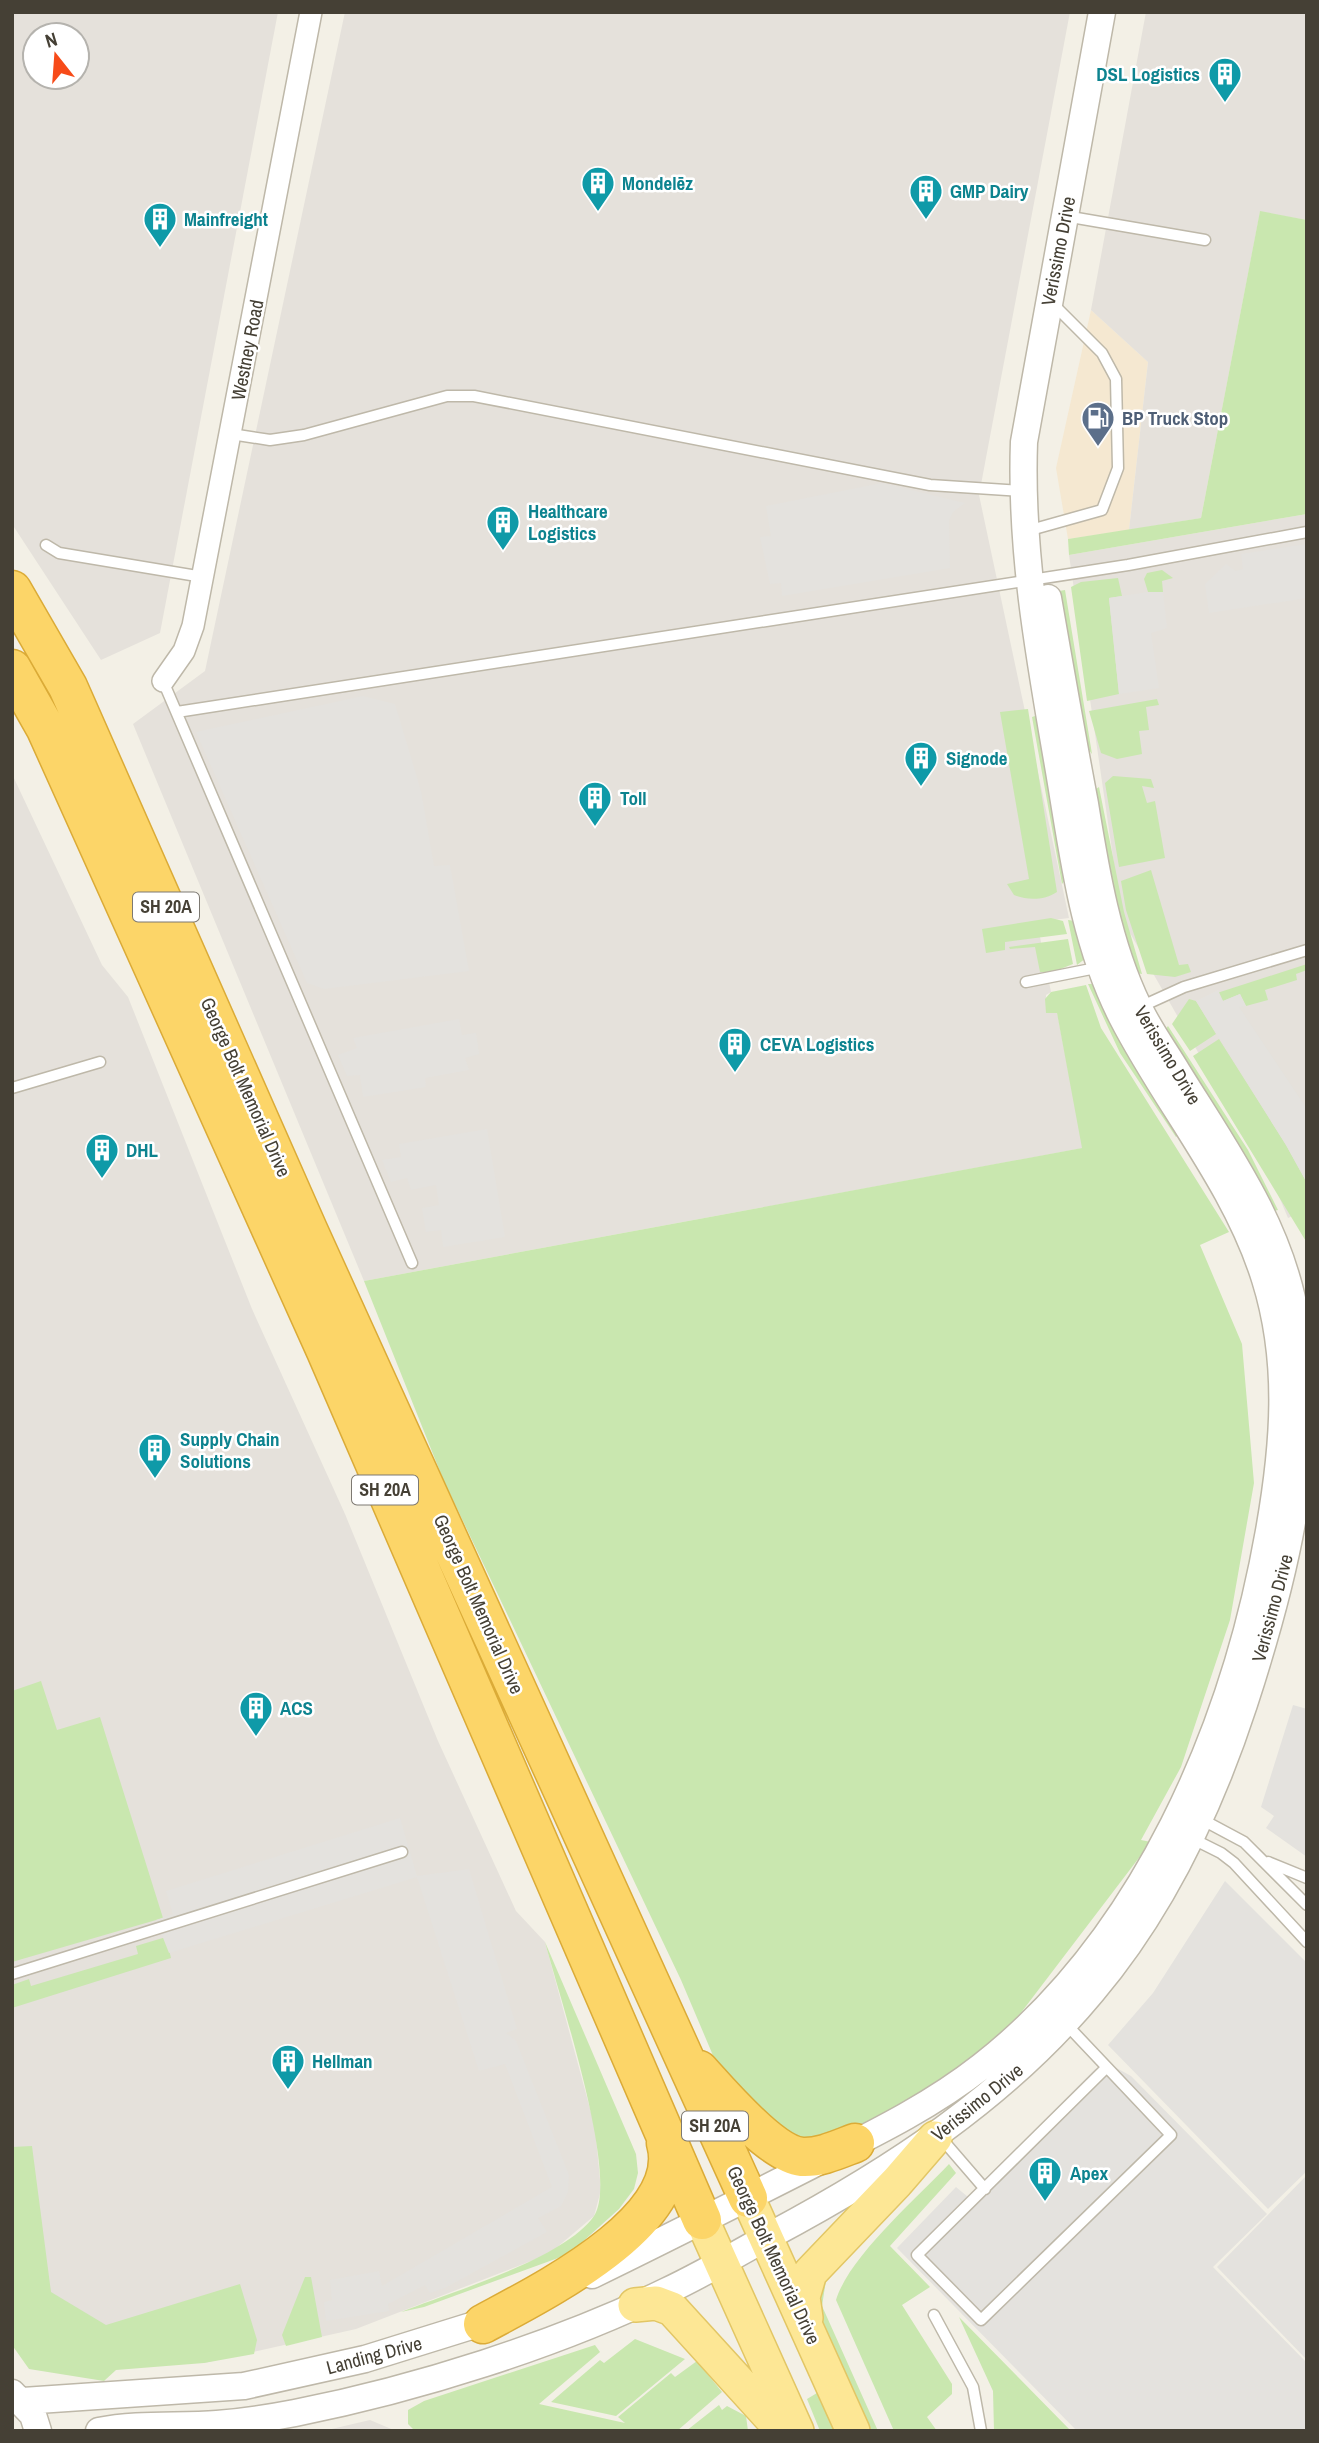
<svg xmlns="http://www.w3.org/2000/svg" width="1319" height="2443" viewBox="0 0 1319 2443" font-family="'Archivo Narrow',sans-serif">
	<style>
		.commercial { fill: #f5e8d1 }
		.industrial { fill: #e5e1db; fill-rule: evenodd }
		.green { fill: #c9e7af }
		.parking { fill: #e4e2de }
		.lines { fill: none; stroke-linecap: round; stroke-linejoin: round }
		.service-casing { stroke: #beb8a9; stroke-width: 13 }
		.minor-casing { stroke: #beb8a9; stroke-width: 24 }
		.tertiary-casing { stroke: #beb8a9; stroke-width: 29 }
		.primary-casing { stroke: #e2c665; stroke-width: 36 }
		.motorway-casing { stroke: #dbab37; stroke-width: 41 }
		.service { stroke: #fff; stroke-width: 10 }
		.minor { stroke: #fff; stroke-width: 21 }
		.tertiary { stroke: #fff; stroke-width: 26 }
		.primary { stroke: #fde795; stroke-width: 33 }
		.motorway { stroke: #fcd568; stroke-width: 38 }
		.labels { text-anchor: middle; stroke-width: 5; stroke-linejoin: round; paint-order: stroke }
		.shield { fill: #fff; stroke: #7d7972; stroke-width: 2 }
		.shield-label { font-size: 18px; font-weight: bold; fill: #454035 }
		.culture-label { font-size: 19px; font-weight: bold; fill: #0d838f; stroke: #fff; text-anchor: start }
		.street-label { font-size: 19px; fill: #454035; stroke: #fff }
		.service-label { font-size: 19px; font-weight: bold; fill: #4e5e75; stroke: #fff; text-anchor: start }
	</style>
	<rect width="100%" height="100%" fill="#f3f0e6"/>
	<path class="commercial" d="M 1091,310 L 1148,362 L 1129,530 L 1068,539 L 1056,468 Z"/>
	<path class="industrial" d="M 12,12 L 278,12 L 160,633 L 101,660 L 12,524 ZM 35,35 L 77,35 L 77,77 L 35,77 Z
		M 345,12 L 1070,12 L 979,495 L 1069,918 L 1037,922 L 1051,992 L 1046,995 L 1046,1013 L 1057,1012 L 1083,1148 L 364,1281 L 133,724 L 205,671 Z
		M 1146,12 L 1307,12 L 1307,220 L 1260,212 L 1201,518 L 1129,530 L 1148,362 L 1091,310 Z
		M 1307,514 L 1307,1210 L 1288,1218 L 1275,1187 L 1122,919 L 1069,555 Z
		M 12,774 L 102,965 L 128,997 L 252,1309 L 345,1514 L 438,1741 L 516,1911 L 545,1942 L 595,2127 L 601,2190 L 594,2216 L 549,2254 L 356,2329 L 204,2363 L 12,2300 Z
		M 370,2420 L 396,2431 L 323,2431 Z"/>
	<path class="green" d="M 1260,211 L 1307,220 L 1307,514 L 1069,555 L 1068,539 L 1201,518 Z
		M 1162,570 L 1173,578 L 1162,581 L 1163,592 L 1148,592 L 1144,579 L 1147,573 Z
		M 1118,578 L 1122,596 L 1109,598 L 1119,694 L 1087,701 L 1071,587 L 1081,582 Z
		M 1065,590 L 1092,754 L 1085,745 L 1059,591 Z
		M 1157,699 L 1159,705 L 1146,707 L 1149,730 L 1139,731 L 1142,754 L 1117,759 L 1101,753 L 1089,711 Z
		M 1028,709 L 1057,892 C 1045,900 1028,901 1014,895 L 1007,884 L 1029,879 L 1000,712 Z
		M 1035,716 L 1038,720 L 1066,879 L 1062,884 L 1032,717 Z
		M 1113,776 L 1151,779 L 1154,788 L 1142,786 L 1147,803 L 1155,801 L 1165,858 L 1119,867 L 1105,783 Z
		M 1099,787 L 1124,912 L 1142,974 L 1132,972 L 1122,941 L 1093,791 Z
		M 1151,870 L 1179,965 L 1188,964 L 1191,972 L 1175,977 L 1147,974 L 1126,910 L 1121,881 Z
		M 1051,918 L 1063,921 L 1067,934 L 1005,942 L 1005,950 L 986,953 L 982,929 Z
		M 1068,920 L 1075,921 L 1086,958 L 1077,965 Z
		M 1068,939 L 1073,964 L 1053,972 L 1040,972 L 1035,947 L 1010,949 L 1009,947 Z
		M 1307,964 L 1307,970 L 1296,974 L 1297,980 L 1265,990 L 1268,1000 L 1246,1006 L 1240,994 L 1223,1001 L 1217,993 Z
		M 1088,984 L 1096,984 L 1181,1132 L 1176,1137 L 1120,1053 Z
		M 1086,985 L 1101,1028 L 1229,1232 L 1200,1245 L 1242,1344 L 1254,1483 L 1230,1620 L 1181,1767 L 1141,1840 L 1151,1842 L 998,2043 L 915,2102 L 841,2135 L 784,2139 L 720,2072 L 681,1980 L 443,1479 L 364,1281 L 1082,1148 L 1057,1013 L 1046,1013 L 1045,999 L 1051,992 Z
		M 1189,999 L 1196,1001 L 1216,1034 L 1190,1051 L 1172,1024 Z
		M 1168,1026 L 1248,1150 L 1278,1210 L 1274,1211 L 1163,1032 Z
		M 1219,1039 L 1286,1145 L 1307,1183 L 1307,1243 L 1193,1056 Z
		M 41,1681 L 57,1730 L 100,1717 L 163,1918 L 12,1962 L 12,1691 Z
		M 166,1937 L 171,1958 L 12,2008 L 12,1985 L 29,1979 L 31,1986 L 138,1954 L 136,1946 Z
		M 545,1942 L 636,2154 L 638,2173 L 634,2189 L 619,2209 L 569,2254 L 424,2307 L 401,2312 C 451,2292 564,2259 594,2216 C 620,2177 558,1992 545,1942 Z
		M 32,2146 L 51,2292 L 106,2325 L 240,2284 L 257,2340 L 254,2354 L 204,2363 L 116,2370 L 104,2381 L 29,2369 L 12,2345 L 12,2147 Z
		M 949,2164 L 956,2173 L 890,2246 L 930,2287 L 902,2305 L 952,2384 L 952,2394 L 927,2417 L 937,2431 L 894,2431 L 836,2300 C 849,2257 916,2199 949,2164 Z
		M 305,2277 L 311,2277 L 322,2337 L 286,2346 L 282,2335 Z
		M 818,2278 L 826,2280 L 822,2306 L 878,2431 L 869,2431 L 812,2302 Z
		M 959,2317 L 1071,2431 L 994,2431 L 993,2391 Z
		M 635,2339 L 685,2359 L 616,2416 L 551,2402 L 600,2360 L 604,2363 Z
		M 595,2345 L 600,2352 L 539,2404 L 625,2423 L 618,2417 L 671,2373 L 675,2377 L 697,2361 L 722,2392 L 677,2431 L 415,2431 L 408,2424 L 408,2410 L 424,2401 Z
		M 817,2393 L 834,2431 L 820,2431 L 807,2399 Z
		M 719,2405 L 722,2410 L 727,2406 L 746,2416 L 748,2431 L 686,2431 Z"/>
	<path class="parking" d="M 882,483 L 965,503 L 953,512 L 949,520 L 950,568 L 782,596 L 781,583 L 770,584 L 760,537 L 771,536 L 766,506 Z
		M 1307,544 L 1307,598 L 1209,613 L 1205,584 L 1226,564 L 1236,571 L 1243,569 L 1241,554 Z
		M 1148,592 L 1163,592 L 1167,628 L 1151,633 L 1159,688 L 1119,694 L 1109,598 Z
		M 363,696 L 395,704 L 421,791 L 434,866 L 450,865 L 469,971 L 324,989 L 307,983 L 196,732 Z
		M 1218,990 L 1223,1001 L 1240,994 L 1246,1006 L 1239,1007 L 1307,1109 L 1307,1183 L 1286,1145 L 1196,1001 Z
		M 459,1019 L 462,1035 L 476,1033 L 479,1054 L 465,1058 L 469,1070 L 425,1078 L 426,1087 L 363,1097 L 360,1075 L 347,1076 L 338,1055 L 357,1048 L 353,1038 Z
		M 487,1129 L 505,1237 L 443,1247 L 441,1230 L 426,1232 L 422,1208 L 439,1205 L 436,1185 L 411,1190 L 407,1178 L 391,1182 L 382,1160 L 401,1157 L 399,1144 Z
		M 1293,1705 L 1307,1709 L 1307,1857 L 1266,1828 L 1274,1816 L 1261,1807 Z
		M 400,1818 L 417,1876 L 469,1869 L 517,2029 L 506,2033 L 516,2041 L 569,2175 L 568,2192 L 561,2206 L 538,2218 L 547,2232 L 445,2288 L 430,2293 L 425,2285 L 388,2304 L 389,2311 L 326,2321 L 324,2302 L 332,2300 L 330,2280 L 379,2271 L 382,2286 L 552,2187 L 505,2064 L 479,2071 L 417,1877 L 169,1953 L 156,1920 L 173,1914 L 166,1891 Z
		M 1225,1881 L 1307,1963 L 1307,2171 L 1268,2209 L 1108,2045 L 1153,1993 Z
		M 1111,2065 L 1131,2076 L 1267,2214 L 1213,2267 L 1307,2363 L 1307,2431 L 1077,2431 L 897,2248 L 956,2187 L 968,2197 L 1095,2069 Z
		M 1307,2175 L 1307,2360 L 1217,2267 Z"/>
	<g class="lines">
		<defs>
			<path id="service" d="M 1065,216 L 1205,240
				M 231,434 L 270,440 L 304,435 L 447,396 L 474,396 L 930,485 L 1022,491
				M 1027,531 L 1102,510 L 1118,468 L 1116,379 L 1102,353 L 1051,302
				M 46,545 L 59,553 L 203,577
				M 163,681 L 412,1263
				M 177,712 L 1128,565 L 1307,532
				M 1026,982 L 1101,967
				M 1140,1007 L 1184,987 L 1307,950
				M 12,1088 L 100,1062
				M 1201,1819 L 1244,1842 L 1307,1905
				M 1191,1838 L 1221,1853 L 1234,1863 L 1307,1942
				M 1268,1862 L 1307,1878
				M 12,1974 L 402,1852
				M 1065,2023 L 1171,2135 L 981,2320 L 917,2255 L 1105,2069
				M 941,2138 L 985,2189
				M 934,2315 L 973,2387 L 981,2431"/>
			<path id="minor" d="M 163,681 L 184,651 L 193,626 L 311,12"/>
			<path id="tertiary" d="M 592,2275 C 662,2241 731,2206 800,2171 C 863,2139 926,2110 982,2066 C 1144,1939 1234,1729 1269,1531 C 1284,1446 1291,1362 1265,1279 C 1235,1183 1167,1105 1122,1017 C 1083,941 1073,854 1059,771 C 1040,661 1020,553 1024,442 L 1102,12
				M 12,2393 L 33,2415 L 38,2431
				M 23,2401 L 244,2386 L 365,2359 L 500,2317
				M 99,2431 C 138,2423 178,2427 217,2424 C 243,2422 269,2418 295,2413 C 416,2389 556,2345 667,2291 C 703,2274 737,2254 771,2235 C 891,2171 1004,2098 1092,1992 C 1163,1908 1210,1808 1244,1704 C 1284,1581 1318,1451 1296,1319 C 1281,1226 1227,1152 1178,1073 C 1165,1051 1149,1030 1138,1006 C 1108,944 1096,872 1085,804 C 1072,736 1060,667 1048,598"/>
			<path id="primary" d="M 748,2198 L 853,2431
				M 702,2220 L 797,2431
				M 635,2305 L 656,2303 L 672,2309 L 783,2431
				M 806,2318 L 803,2297 L 810,2273 L 897,2182 L 935,2138"/>
			<path id="motorway" d="M 12,590 L 68,687 L 308,1230 L 748,2198
				M 12,669 L 46,729 L 326,1351 L 702,2220
				M 699,2070 C 720,2093 771,2154 802,2157 C 820,2158 839,2149 855,2143
				M 483,2324 C 538,2294 688,2221 666,2143"/>
		</defs>
		<use href="#service" class="service-casing"/>
		<use href="#minor" class="minor-casing"/>
		<use href="#tertiary" class="tertiary-casing"/>
		<use href="#primary" class="primary-casing"/>
		<use href="#motorway" class="motorway-casing"/>
		<use href="#service" class="service"/>
		<use href="#minor" class="minor"/>
		<use href="#tertiary" class="tertiary"/>
		<use href="#primary" class="primary"/>
		<use href="#motorway" class="motorway"/>
	</g>
	<defs>
		<symbol id="building-pin" viewBox="-11 -11 22 30"><path d="M0 17L-7.5 6A9.5 9.5 0 1 1 7.5 6Z" fill="#0f9aa8" stroke="#fff"/><path d="M-4-6H4V6H1V3H-1V6H-4ZM-2.5-4.3h1.7v1.8h-1.7ZM.8-4.3h1.7v1.8H.8ZM-2.5-1h1.7V.8h-1.7ZM.8-1h1.7V.8H.8Z" fill="#fff"/></symbol>
		<symbol id="fuel-pin" viewBox="-11 -11 22 30"><path d="M0 17L-7.5 6A9.5 9.5 0 1 1 7.5 6Z" fill="#5c6f8a" stroke="#fff"/><path d="M-5.5-6h7V0h2V4h1.3V-2.5L3-4.5l.8-.8L6-3V5H2.5V1h-1V6h-7ZM-4.2-4.7v3.2H.2V-4.7Z" fill="#fff"/></symbol>
	</defs>
	<g fill-rule="evenodd">
		<use href="#building-pin" x="1206" y="55" width="38" height="52"/>
		<use href="#building-pin" x="579" y="164" width="38" height="52"/>
		<use href="#building-pin" x="907" y="172" width="38" height="52"/>
		<use href="#building-pin" x="141" y="200" width="38" height="52"/>
		<use href="#fuel-pin" x="1079" y="399" width="38" height="52"/>
		<use href="#building-pin" x="484" y="503" width="38" height="52"/>
		<use href="#building-pin" x="902" y="739" width="38" height="52"/>
		<use href="#building-pin" x="576" y="779" width="38" height="52"/>
		<use href="#building-pin" x="716" y="1025" width="38" height="52"/>
		<use href="#building-pin" x="83" y="1131" width="38" height="52"/>
		<use href="#building-pin" x="136" y="1431" width="38" height="52"/>
		<use href="#building-pin" x="237" y="1689" width="38" height="52"/>
		<use href="#building-pin" x="269" y="2042" width="38" height="52"/>
		<use href="#building-pin" x="1026" y="2154" width="38" height="52"/>
	</g>
	<g class="labels">
		<g class="shield">
			<rect x="133" y="892.5" width="66" height="29" rx="5"/>
			<rect x="352" y="1475.5" width="66" height="29" rx="5"/>
			<rect x="682" y="2111.5" width="66" height="29" rx="5"/>
		</g>
		<g class="shield-label">
			<text x="166" y="913">SH 20A</text>
			<text x="385" y="1496">SH 20A</text>
			<text x="715" y="2132">SH 20A</text>
		</g>
		<g class="culture-label">
			<text x="1200" y="81" text-anchor="end">DSL Logistics</text>
			<text x="622" y="190">Mondelēz</text>
			<text x="950" y="198">GMP Dairy</text>
			<text x="184" y="226">Mainfreight</text>
			<text x="528" y="518">Healthcare<tspan x="528" dy="22">Logistics</tspan></text>
			<text x="946" y="765">Signode</text>
			<text x="620" y="805">Toll</text>
			<text x="760" y="1051">CEVA Logistics</text>
			<text x="126" y="1157">DHL</text>
			<text x="180" y="1446">Supply Chain<tspan x="180" dy="22">Solutions</tspan></text>
			<text x="280" y="1715">ACS</text>
			<text x="312" y="2068">Hellman</text>
			<text x="1070" y="2180">Apex</text>
		</g>
		<g class="street-label">
			<text transform="translate(1058 251) rotate(-79)" y="7">Verissimo Drive</text>
			<text transform="translate(247 350) rotate(-79)" y="7">Westney Road</text>
			<text transform="translate(1168 1055) rotate(59)" y="7">Verissimo Drive</text>
			<text transform="translate(246 1087) rotate(66)" y="7">George Bolt Memorial Drive</text>
			<text transform="translate(479 1604) rotate(66)" y="7">George Bolt Memorial Drive</text>
			<text transform="translate(1272 1608) rotate(-75)" y="7">Verissimo Drive</text>
			<text transform="translate(977 2102) rotate(-39)" y="7">Verissimo Drive</text>
			<text transform="translate(774 2255) rotate(65)" y="7">George Bolt Memorial Drive</text>
			<text transform="translate(374 2355) rotate(-15)" y="7">Landing Drive</text>
		</g>
		<g class="service-label">
			<text x="1122" y="425">BP Truck Stop</text>
		</g>
	</g>
	<rect width="1319" height="2443" fill="none" stroke="#454035" stroke-width="28"/>
	<g transform="translate(56 56) rotate(343)"><circle r="33" fill="#ffffff" stroke="#b5b3ae" stroke-width="2"/>
	<path d="M0-5L12 26L0 18L-12 26Z" fill="#f74b19"/>
	<text y="-10" font-size="19" font-weight="bold" text-anchor="middle" fill="#454035">N</text>
	</g>
</svg>
